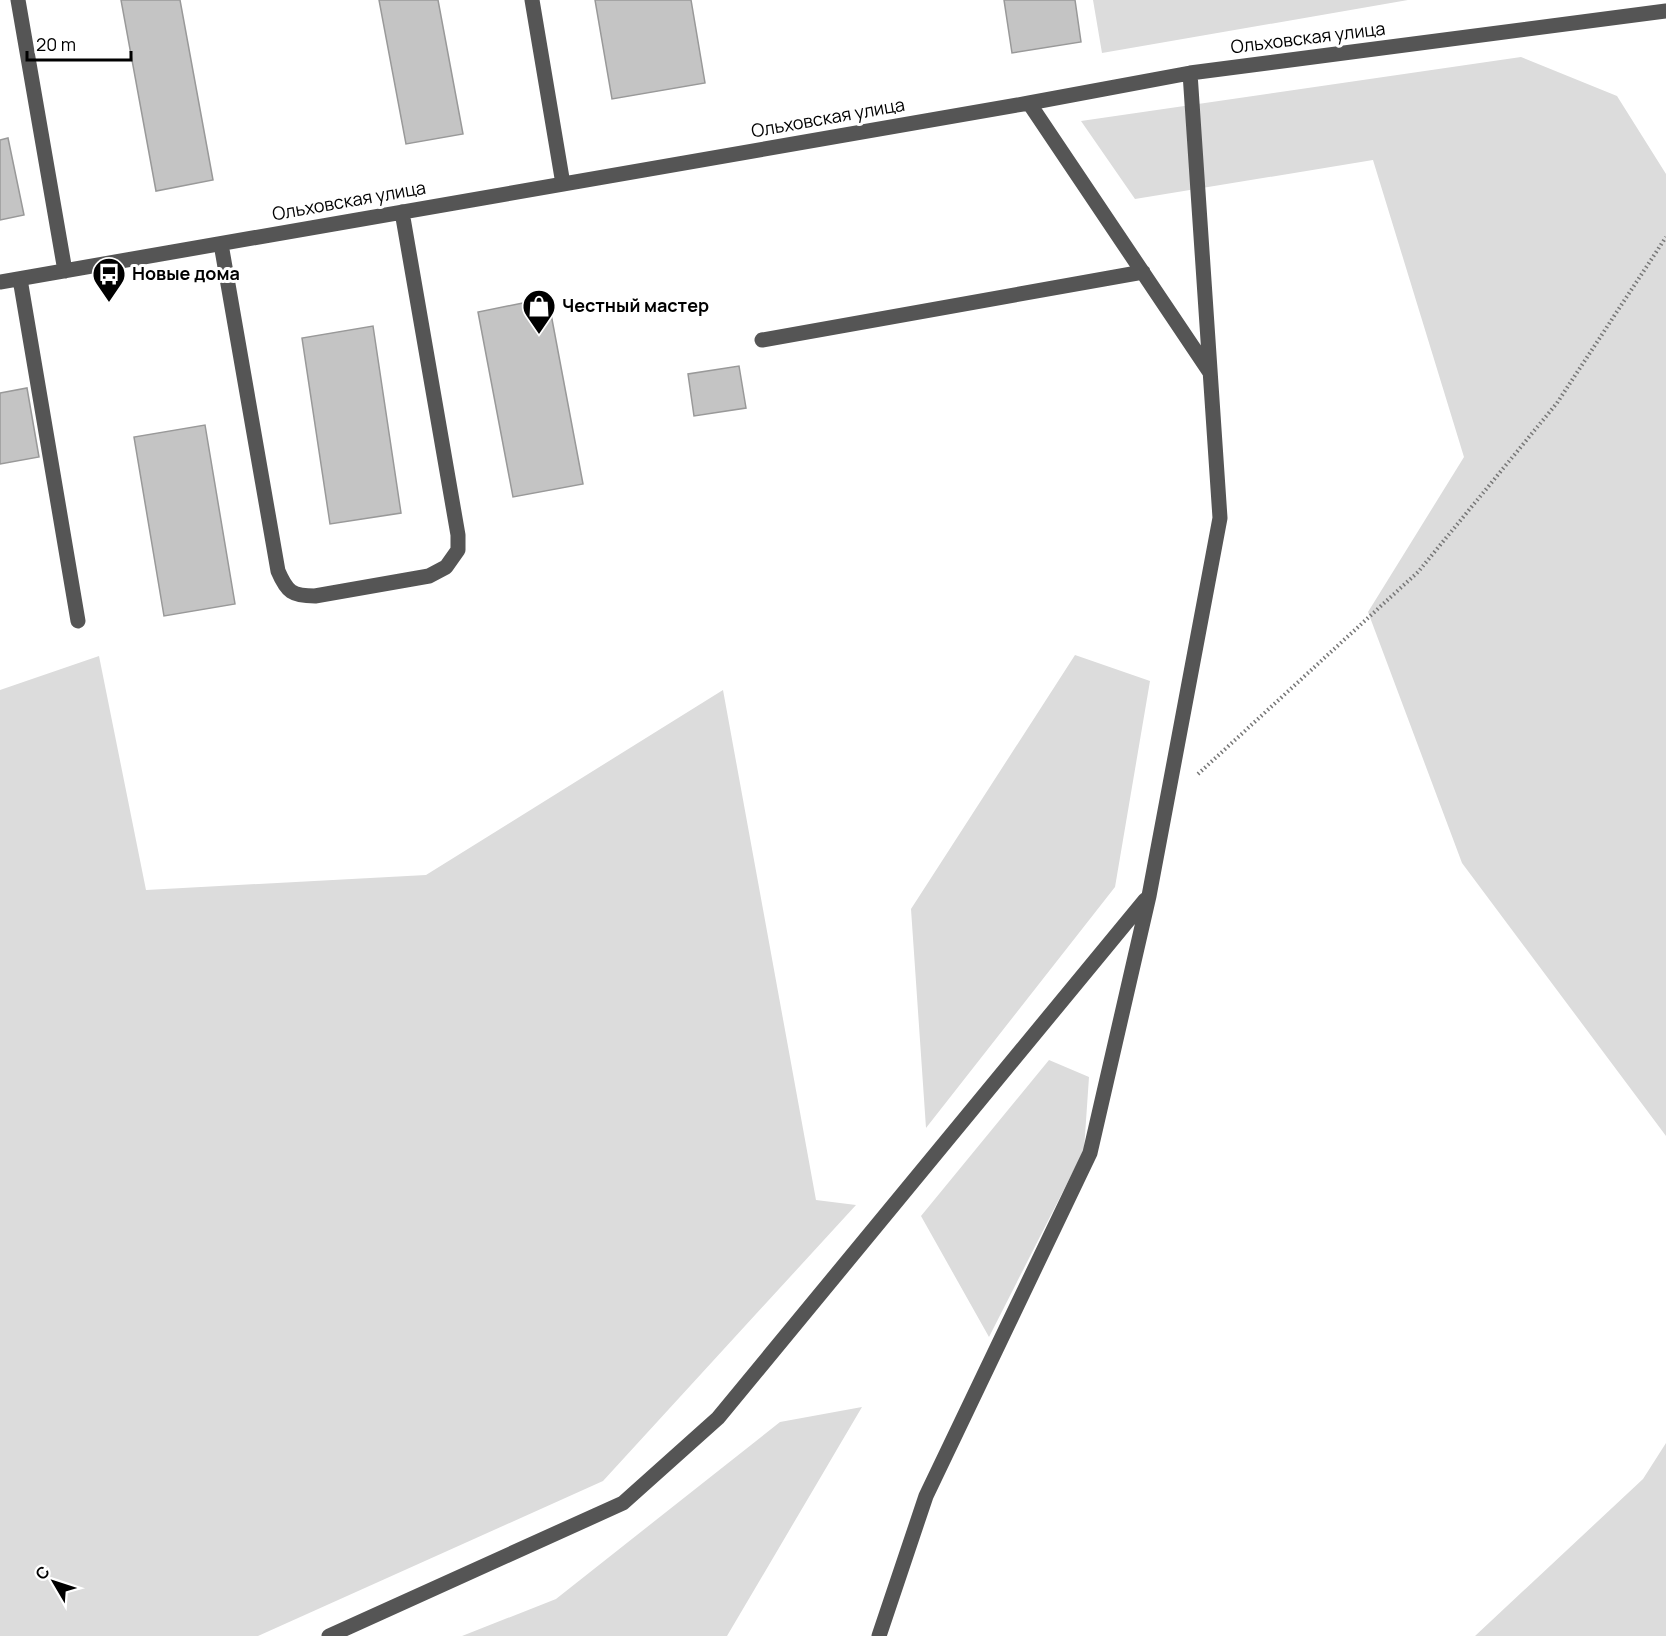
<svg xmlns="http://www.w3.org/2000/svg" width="1666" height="1636" viewBox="0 0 1666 1636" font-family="Manrope,sans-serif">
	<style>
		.green { fill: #dcdcdc }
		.building { fill: #c4c4c4; stroke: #999; stroke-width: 1.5 }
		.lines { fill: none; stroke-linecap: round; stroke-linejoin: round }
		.path { stroke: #777; stroke-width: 4; stroke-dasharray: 1.5 3; stroke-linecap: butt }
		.minor { stroke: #555; stroke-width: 15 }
		.labels { text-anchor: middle; stroke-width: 6; stroke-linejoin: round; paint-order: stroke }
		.street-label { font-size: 18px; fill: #000; stroke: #fff }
		.poi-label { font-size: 18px; font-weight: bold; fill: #000; stroke: #fff; text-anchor: start }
	</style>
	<rect width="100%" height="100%" fill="#fff"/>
	<path class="green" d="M 1093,0 L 1408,0 L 1102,53 Z
		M 1521,57 L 1617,96 L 1666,174 L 1666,1136 L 1462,863 L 1368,612 L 1464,457 L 1373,160 L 1135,199 L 1081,121 Z
		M 1075,655 L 1150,681 L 1115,887 L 926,1128 L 911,909 Z
		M 99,656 L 146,890 L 426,875 L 723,690 L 816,1200 L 856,1205 L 603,1481 L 258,1636 L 0,1636 L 0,690 Z
		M 1049,1060 L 1089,1077 L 1084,1150 L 989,1337 L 921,1216 Z
		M 862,1407 L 727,1636 L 462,1636 L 556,1599 L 780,1422 Z
		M 1666,1443 L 1666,1636 L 1475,1636 L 1643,1479 Z"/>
	<path class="building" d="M 121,0 L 180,0 L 213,180 L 156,191 Z
		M 379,0 L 438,0 L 463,134 L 406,144 Z
		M 595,0 L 691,0 L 705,83 L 612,99 Z
		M 1004,0 L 1075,0 L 1081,42 L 1012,53 Z
		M 8,138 L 24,215 L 0,220 L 0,140 Z
		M 548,298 L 583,484 L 513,497 L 478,312 Z
		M 373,326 L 401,513 L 330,524 L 302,338 Z
		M 739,366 L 746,408 L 694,416 L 688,374 Z
		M 27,388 L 39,457 L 0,464 L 0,393 Z
		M 205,425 L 235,604 L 164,616 L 134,437 Z"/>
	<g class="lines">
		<path class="path" d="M 1198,774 L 1418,572 L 1557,403 L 1666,237"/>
		<path class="minor" d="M 18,0 L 65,271
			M 532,0 L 563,184
			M 1029,103 L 1209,371
			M 221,244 L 278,571 C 287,592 292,596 315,596 L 429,576 L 446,567 L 458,550 L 458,535 L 402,212
			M 20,279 L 78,621
			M 0,282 L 1029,103 L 1190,73 L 1666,11
			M 762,340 L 1143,272
			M 329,1636 L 623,1503 L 718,1418 L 1145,900
			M 879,1636 L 926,1496 L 1090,1153 L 1149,896 L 1220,518 L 1190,73"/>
	</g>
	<defs>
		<symbol id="bus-pin" viewBox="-11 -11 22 30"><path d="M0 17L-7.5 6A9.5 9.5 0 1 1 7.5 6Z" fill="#000" stroke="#fff"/><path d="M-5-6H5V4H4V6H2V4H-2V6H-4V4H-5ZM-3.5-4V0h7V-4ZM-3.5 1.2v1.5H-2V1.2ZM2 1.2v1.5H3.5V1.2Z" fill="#fff"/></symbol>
		<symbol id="shop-pin" viewBox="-11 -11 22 30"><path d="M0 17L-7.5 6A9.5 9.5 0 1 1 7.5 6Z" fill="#000" stroke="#fff"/><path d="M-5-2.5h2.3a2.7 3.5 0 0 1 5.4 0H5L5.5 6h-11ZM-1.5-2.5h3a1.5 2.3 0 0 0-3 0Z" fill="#fff"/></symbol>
	</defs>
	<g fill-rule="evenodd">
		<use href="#bus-pin" x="90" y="255" width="38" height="52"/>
		<use href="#shop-pin" x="520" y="287" width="38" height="52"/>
	</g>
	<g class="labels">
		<g class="street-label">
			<text transform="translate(1308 38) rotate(-7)" y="6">Ольховская улица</text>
			<text transform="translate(828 118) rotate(-10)" y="6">Ольховская улица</text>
			<text transform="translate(349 201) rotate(-10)" y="6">Ольховская улица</text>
		</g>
		<g class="poi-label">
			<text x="132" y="280">Новые дома</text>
			<text x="562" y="312">Честный мастер</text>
		</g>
	</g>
	<g transform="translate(54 1582) rotate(309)" stroke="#ffffff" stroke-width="4.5" paint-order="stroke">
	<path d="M0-4.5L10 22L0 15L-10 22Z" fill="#000000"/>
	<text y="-9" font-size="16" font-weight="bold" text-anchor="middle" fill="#000000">С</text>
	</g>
	<path d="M27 51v9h104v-9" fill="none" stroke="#000000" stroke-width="3"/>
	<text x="36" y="51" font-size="18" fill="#000000" stroke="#ffffff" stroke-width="4.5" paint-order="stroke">20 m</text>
</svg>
